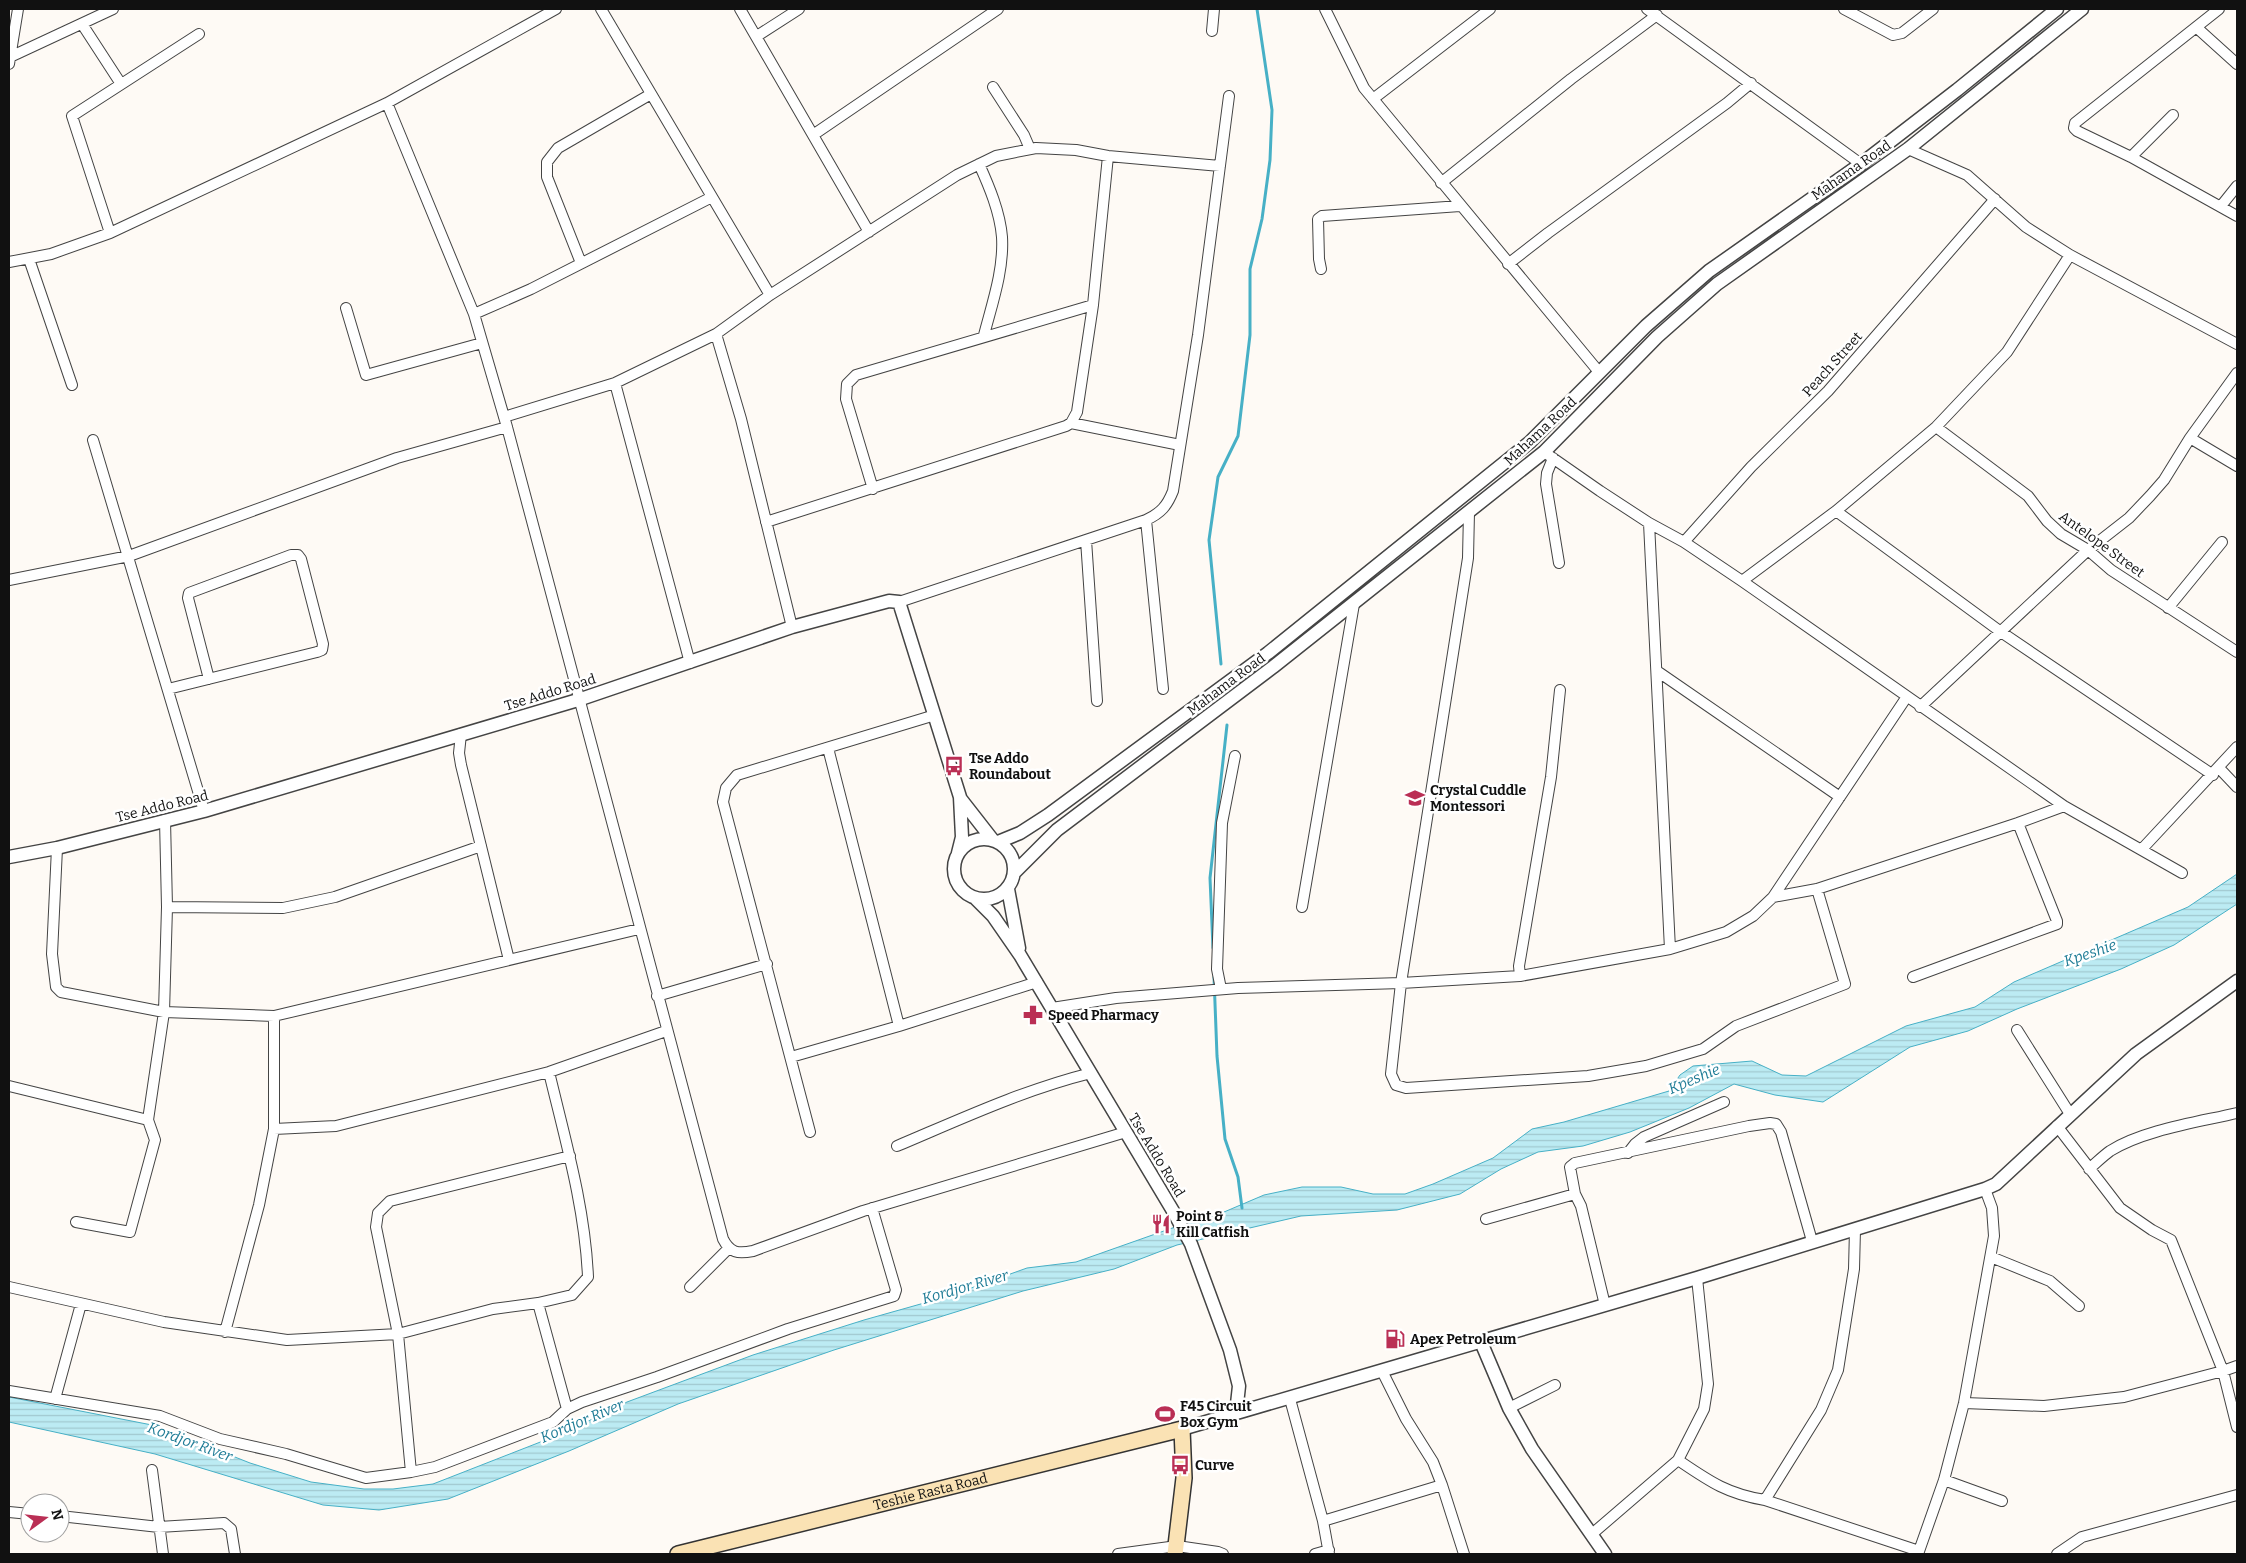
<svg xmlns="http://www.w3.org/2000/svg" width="2246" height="1563" viewBox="0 0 2246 1563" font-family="Bitter,serif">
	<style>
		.water { fill: url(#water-rules); stroke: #47b0c6 }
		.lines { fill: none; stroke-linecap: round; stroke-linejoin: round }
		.stream { stroke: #47b0c6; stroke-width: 3 }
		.minor-casing { stroke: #444; stroke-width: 12 }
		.tertiary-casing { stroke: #444; stroke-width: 15 }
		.secondary-casing { stroke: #333; stroke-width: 18 }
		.minor { stroke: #fff; stroke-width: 10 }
		.tertiary { stroke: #fff; stroke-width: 12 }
		.secondary { stroke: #fae2b4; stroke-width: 15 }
		.labels { text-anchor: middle; stroke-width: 5; stroke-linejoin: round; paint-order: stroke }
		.street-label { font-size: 14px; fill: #111; stroke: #fff }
		.poi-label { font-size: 14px; font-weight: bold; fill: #111; stroke: #fff; text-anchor: start }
		.water-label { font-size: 15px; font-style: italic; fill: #1f7c96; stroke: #fff }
	</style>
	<defs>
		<pattern id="water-rules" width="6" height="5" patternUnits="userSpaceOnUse" patternTransform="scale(1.25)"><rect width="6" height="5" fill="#bcebf3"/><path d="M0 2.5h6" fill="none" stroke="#a1c8cf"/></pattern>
	</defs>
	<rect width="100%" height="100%" fill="#fefaf5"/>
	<path class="water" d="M 2237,874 L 2237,904 L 2174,945 L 2121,969 L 2017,1009 L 1968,1031 L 1910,1047 L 1823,1102 L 1775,1095 L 1734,1084 L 1689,1108 L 1630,1132 L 1583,1146 L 1538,1152 L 1501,1169 L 1460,1194 L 1397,1210 L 1301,1216 L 1177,1245 L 1114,1269 L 1023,1291 L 834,1350 L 678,1404 L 569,1451 L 448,1499 L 379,1510 L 323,1505 L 155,1454 L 9,1422 L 9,1397 L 157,1426 L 250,1463 L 311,1482 L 364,1489 L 393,1489 L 433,1484 L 566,1432 L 627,1402 L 753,1355 L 864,1320 L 949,1296 L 1027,1268 L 1076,1262 L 1178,1226 L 1217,1215 L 1264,1195 L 1302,1187 L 1341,1187 L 1373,1194 L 1405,1194 L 1433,1184 L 1493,1158 L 1532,1129 L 1564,1122 L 1669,1091 L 1680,1075 L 1693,1066 L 1752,1061 L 1782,1075 L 1806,1076 L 1906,1026 L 1975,1007 L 2014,982 L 2188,907 Z"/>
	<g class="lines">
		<path class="stream" d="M 1221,664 L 1209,540 L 1218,477 L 1238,436 L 1250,335 L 1250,269 L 1262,219 L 1270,160 L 1272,110 L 1257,9
			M 1213,948 L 1210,878 L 1227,725
			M 1214,977 L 1217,1056 L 1225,1139 L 1238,1177 L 1242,1208"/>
		<defs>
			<path id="minor" d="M 601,9 L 770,295
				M 740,9 L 869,232
				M 1325,9 L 1364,88 L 1599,372
				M 1647,9 L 1861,164
				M 1844,9 L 1893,35 L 1902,33 L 1933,9
				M 2219,9 L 2075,123 L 2074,128 L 2077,131 L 2131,157 L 2237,216
				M 82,24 L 121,84
				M 2196,27 L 2237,64
				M 1212,31 L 1214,9
				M 757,36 L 799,9
				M 10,57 L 113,9
				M 9,64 L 18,9
				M 993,87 L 1024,135 L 1030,149
				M 1373,99 L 1490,9
				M 387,103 L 474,314 L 507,427 L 723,1239 C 730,1253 738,1254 753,1251 L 863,1211 L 1126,1132
				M 813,135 L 998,9
				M 1908,149 L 1967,175 L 2026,227 L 2070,255 L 2237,344
				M 2131,157 L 2173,115
				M 979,164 C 989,186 1000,212 1002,237 C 1004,270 992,304 984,335
				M 1441,183 L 1571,79 L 1657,15
				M 2221,206 L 2237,186
				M 110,233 L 72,116 L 199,34
				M 29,259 L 72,385
				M 9,262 L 51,254 L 110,233 L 387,103 L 556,9
				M 581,263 L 547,177 L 547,162 L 558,148 L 651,94
				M 1508,264 L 1548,233 L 1727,103 L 1751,83
				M 1321,269 L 1319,259 L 1318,219 L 1322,216 L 1460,206
				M 346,308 L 366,375 L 482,343
				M 474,314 L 531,289 L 712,197
				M 716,334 L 741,419 L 792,627
				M 615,383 L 690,663
				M 504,417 L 615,383 L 716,334 L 770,295 L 957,175 L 996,156 L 1036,148 L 1076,150 L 1108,156 L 1220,166
				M 1071,423 L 1180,445
				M 1936,427 L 2028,496 L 2047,521 L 2061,534 L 2088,550 L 2111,570 L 2237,652
				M 2190,438 L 2237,466
				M 93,440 L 204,811
				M 1544,452 L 1600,491 L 1649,523 L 1684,542 L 1742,581 L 2064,806 L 2182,873
				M 1553,458 L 1547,473 L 1546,484 L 1559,563
				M 873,489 L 846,399 L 847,384 L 856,375 L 1093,305
				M 1836,511 L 2001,632 L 2213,775
				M 1469,512 L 1468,558 L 1401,983 L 1391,1074 L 1396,1085 L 1406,1088 L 1588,1076 L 1646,1066 L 1703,1049 L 1736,1026 L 1845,984 L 1817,889
				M 1146,520 L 1163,689
				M 766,522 L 1066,426 L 1071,423 L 1077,412 L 1093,305 L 1108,156
				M 1649,523 L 1670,949
				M 1086,540 L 1097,701
				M 1684,542 L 1751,467 L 1828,391 L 1995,199
				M 9,580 L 129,556 L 397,458 L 507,427
				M 1742,581 L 1836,511 L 1936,427 L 2007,352 L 2070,255
				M 899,602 L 1146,520 C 1161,513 1167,506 1173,491 L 1198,335 L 1229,96
				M 2168,608 L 2222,542
				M 1657,671 L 1840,797
				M 168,689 L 317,652 L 322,650 L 323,644 L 301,559 L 298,555 L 291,555 L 189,593 L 188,598 L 209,679
				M 1920,707 L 2088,550 L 2129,518 L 2150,496 L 2164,480 L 2190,438 L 2237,373
				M 461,734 L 459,753 L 461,765 L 509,960
				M 828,748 L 899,1026
				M 2219,768 L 2237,787
				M 57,848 L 52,954 L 56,987 L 61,992 L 164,1012 L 274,1016 L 639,929
				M 2142,849 L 2237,747
				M 1773,897 L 1906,698
				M 167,907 L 283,908 L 335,897 L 481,846
				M 1302,907 L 1354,604
				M 1520,976 L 1519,966 L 1551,777 L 1560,690
				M 1913,977 L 2057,924 L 2057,921 L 2018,823
				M 1221,989 L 1217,969 L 1222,823 L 1235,756
				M 657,996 L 767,964
				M 1052,1008 L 1116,998 L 1238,988 L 1401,983 L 1520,976 L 1670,949 L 1726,932 L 1753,916 L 1773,897 L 1817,889 L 2018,823 L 2064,806
				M 2017,1030 L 2070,1114
				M 791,1057 L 899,1026 L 1037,982
				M 9,1086 L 148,1120
				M 2057,1126 L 2120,1208 L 2152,1230 L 2171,1240 L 2223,1371 L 2237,1427
				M 274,1129 L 336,1126 L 549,1072 L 666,1031
				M 810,1132 L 723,802 L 726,788 L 737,775 L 935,715
				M 897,1146 C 961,1119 1023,1090 1091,1073
				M 1628,1153 L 1635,1144 L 1644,1137 L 1724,1102
				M 2089,1169 C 2096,1163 2103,1156 2110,1151 C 2143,1130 2199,1122 2237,1113
				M 1486,1219 L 1575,1194
				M 76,1222 L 130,1232 L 155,1140 L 148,1120 L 164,1012 L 167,907 L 165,820
				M 1991,1257 L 2050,1281 L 2079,1306
				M 9,1287 L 164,1322 L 287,1340 L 398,1334 L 493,1309 L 538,1303 L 572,1295 L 588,1277 C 585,1207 565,1139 549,1072
				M 690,1287 L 728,1249
				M 538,1303 L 567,1409
				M 1605,1305 L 1581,1206 L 1575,1194 L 1570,1167 L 1575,1163 L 1749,1126 L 1770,1123 L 1776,1124 L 1781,1132 L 1812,1241
				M 225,1332 L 259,1205 L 274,1129 L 274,1016
				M 1382,1371 L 1406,1419 L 1433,1462 L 1442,1485 L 1464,1554
				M 9,1391 L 160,1416 L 220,1439 L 286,1454 L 366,1478 L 411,1472 L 435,1467 L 553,1422 L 567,1409 L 582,1402 L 657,1377 L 788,1329 L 894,1296 L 896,1290 L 872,1208
				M 55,1399 L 81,1304
				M 1290,1399 L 1323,1521 L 1329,1554
				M 1964,1403 L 2044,1406 L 2124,1397 L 2223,1371 L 2237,1366
				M 1509,1408 L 1555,1385
				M 1678,1460 C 1709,1481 1727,1494 1765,1500 L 1919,1551
				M 152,1470 L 163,1554
				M 411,1472 L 398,1334 L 376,1227 L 378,1213 L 390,1201 L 570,1156
				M 1944,1480 L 2002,1501
				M 1765,1500 L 1821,1410 L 1838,1370 L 1854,1269 L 1855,1229
				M 9,1512 L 30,1514
				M 60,1516 L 159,1527 L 224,1523 L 231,1529 L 235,1554
				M 1323,1521 L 1442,1485
				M 1592,1534 L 1678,1460 L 1704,1409 L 1708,1384 L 1697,1278
				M 1118,1554 L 1177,1546 L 1218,1552 L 1223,1554
				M 1315,1554 L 1329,1550
				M 1918,1554 L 1944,1480 L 1964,1403 L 1994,1236 L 1992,1208 L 1985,1189
				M 2057,1554 L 2082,1537 L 2237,1495"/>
			<path id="tertiary" d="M 960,798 L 992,839
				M954 869a30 30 0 1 1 60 0a30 30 0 1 1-60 0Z
				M 998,842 L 1020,833 L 1048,815 L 1268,653 L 1530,442 L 1646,326 L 1709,271 L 1861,164 L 1957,90 L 2057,9
				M 9,857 L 57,848 L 204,811 L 578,700 L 792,627 L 889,601 L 899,602 L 960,797 L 962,837 L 958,853
				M 1015,872 L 1057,830 L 1273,667 L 1544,452 L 1657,337 L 1717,284 L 1908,149 L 2082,9
				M 1008,889 L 1019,948
				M 976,899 L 993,916 L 1020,955 L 1173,1211 L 1191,1244 L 1230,1350 L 1239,1386 L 1236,1413
				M 1481,1342 L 1509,1408 L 1532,1449 L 1605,1554
				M 1182,1429 L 1697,1278 L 1985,1189 L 1996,1184 L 2136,1054 L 2237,981"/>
			<g id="secondary">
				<path id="s1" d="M 678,1554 L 1182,1429 L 1184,1478 L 1175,1554"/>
			</g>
		</defs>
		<use href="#minor" class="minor-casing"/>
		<use href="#tertiary" class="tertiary-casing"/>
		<use href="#secondary" class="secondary-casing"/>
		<use href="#minor" class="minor"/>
		<use href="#tertiary" class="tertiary"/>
		<use href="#secondary" class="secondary"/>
	</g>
	<defs>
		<symbol id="bus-bare" viewBox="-9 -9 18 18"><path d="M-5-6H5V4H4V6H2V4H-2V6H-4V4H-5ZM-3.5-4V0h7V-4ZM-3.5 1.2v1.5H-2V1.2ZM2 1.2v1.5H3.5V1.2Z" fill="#ba2f55" stroke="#fff" stroke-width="2.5" paint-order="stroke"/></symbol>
		<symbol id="school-bare" viewBox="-9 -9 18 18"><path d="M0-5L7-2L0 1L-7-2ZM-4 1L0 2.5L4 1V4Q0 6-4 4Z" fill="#ba2f55" stroke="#fff" stroke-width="2.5" paint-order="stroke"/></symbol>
		<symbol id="pharmacy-bare" viewBox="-9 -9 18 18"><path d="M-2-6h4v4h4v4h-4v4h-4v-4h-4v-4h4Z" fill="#ba2f55" stroke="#fff" stroke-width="2.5" paint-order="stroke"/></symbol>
		<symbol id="restaurant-bare" viewBox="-9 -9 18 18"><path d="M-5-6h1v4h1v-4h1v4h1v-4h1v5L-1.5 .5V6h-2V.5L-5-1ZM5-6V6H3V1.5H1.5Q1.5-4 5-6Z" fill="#ba2f55" stroke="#fff" stroke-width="2.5" paint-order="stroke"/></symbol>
		<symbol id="fuel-bare" viewBox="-9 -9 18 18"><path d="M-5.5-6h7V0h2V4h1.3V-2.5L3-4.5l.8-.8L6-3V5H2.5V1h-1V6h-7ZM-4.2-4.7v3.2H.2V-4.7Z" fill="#ba2f55" stroke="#fff" stroke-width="2.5" paint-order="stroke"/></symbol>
		<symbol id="stadium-bare" viewBox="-9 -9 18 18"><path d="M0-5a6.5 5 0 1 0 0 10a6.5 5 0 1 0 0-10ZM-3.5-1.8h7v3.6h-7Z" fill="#ba2f55" stroke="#fff" stroke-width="2.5" paint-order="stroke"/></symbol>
	</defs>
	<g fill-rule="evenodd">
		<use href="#bus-bare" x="940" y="752" width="28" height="28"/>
		<use href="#school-bare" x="1401" y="784" width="28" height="28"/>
		<use href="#pharmacy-bare" x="1019" y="1001" width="28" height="28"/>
		<use href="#restaurant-bare" x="1147" y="1210" width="28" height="28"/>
		<use href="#fuel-bare" x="1381" y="1325" width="28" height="28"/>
		<use href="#stadium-bare" x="1151" y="1400" width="28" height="28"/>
		<use href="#bus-bare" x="1166" y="1451" width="28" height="28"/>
	</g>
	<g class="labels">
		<g class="street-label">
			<text transform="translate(1851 170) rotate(-35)" y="5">Mahama Road</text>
			<text transform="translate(1832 364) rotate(-48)" y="5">Peach Street</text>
			<text transform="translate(1540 431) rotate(-43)" y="5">Mahama Road</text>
			<text transform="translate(2102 544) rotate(36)" y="5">Antelope Street</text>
			<text transform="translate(1226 684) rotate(-37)" y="5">Mahama Road</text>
			<text transform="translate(550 692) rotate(-17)" y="5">Tse Addo Road</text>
			<text transform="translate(162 806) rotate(-14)" y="5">Tse Addo Road</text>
			<text transform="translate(1157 1155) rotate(59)" y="5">Tse Addo Road</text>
			<text dy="5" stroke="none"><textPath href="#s1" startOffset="260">Teshie Rasta Road</textPath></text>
		</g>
		<g class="poi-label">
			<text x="969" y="763">Tse Addo<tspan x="969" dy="16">Roundabout</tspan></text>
			<text x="1430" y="795">Crystal Cuddle<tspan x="1430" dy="16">Montessori</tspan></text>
			<text x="1048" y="1020">Speed Pharmacy</text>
			<text x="1176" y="1221">Point &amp;<tspan x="1176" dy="16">Kill Catfish</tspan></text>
			<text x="1410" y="1344">Apex Petroleum</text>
			<text x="1180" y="1411">F45 Circuit<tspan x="1180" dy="16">Box Gym</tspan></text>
			<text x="1195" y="1470">Curve</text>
		</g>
		<g class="water-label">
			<text transform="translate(2090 953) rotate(-19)" y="5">Kpeshie</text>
			<text transform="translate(1694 1079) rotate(-23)" y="5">Kpeshie</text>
			<text transform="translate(965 1287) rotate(-16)" y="5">Kordjor River</text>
			<text transform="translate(582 1421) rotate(-23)" y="5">Kordjor River</text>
			<text transform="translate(190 1442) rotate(20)" y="5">Kordjor River</text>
		</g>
	</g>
	<rect width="2246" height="1563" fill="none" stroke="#111111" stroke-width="20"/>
	<g transform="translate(45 1518) rotate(75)"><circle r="24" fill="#ffffff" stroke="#a0a0a0"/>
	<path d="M0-4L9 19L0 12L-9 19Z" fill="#ba2f55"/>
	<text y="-8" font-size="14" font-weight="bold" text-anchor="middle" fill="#111111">N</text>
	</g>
</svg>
